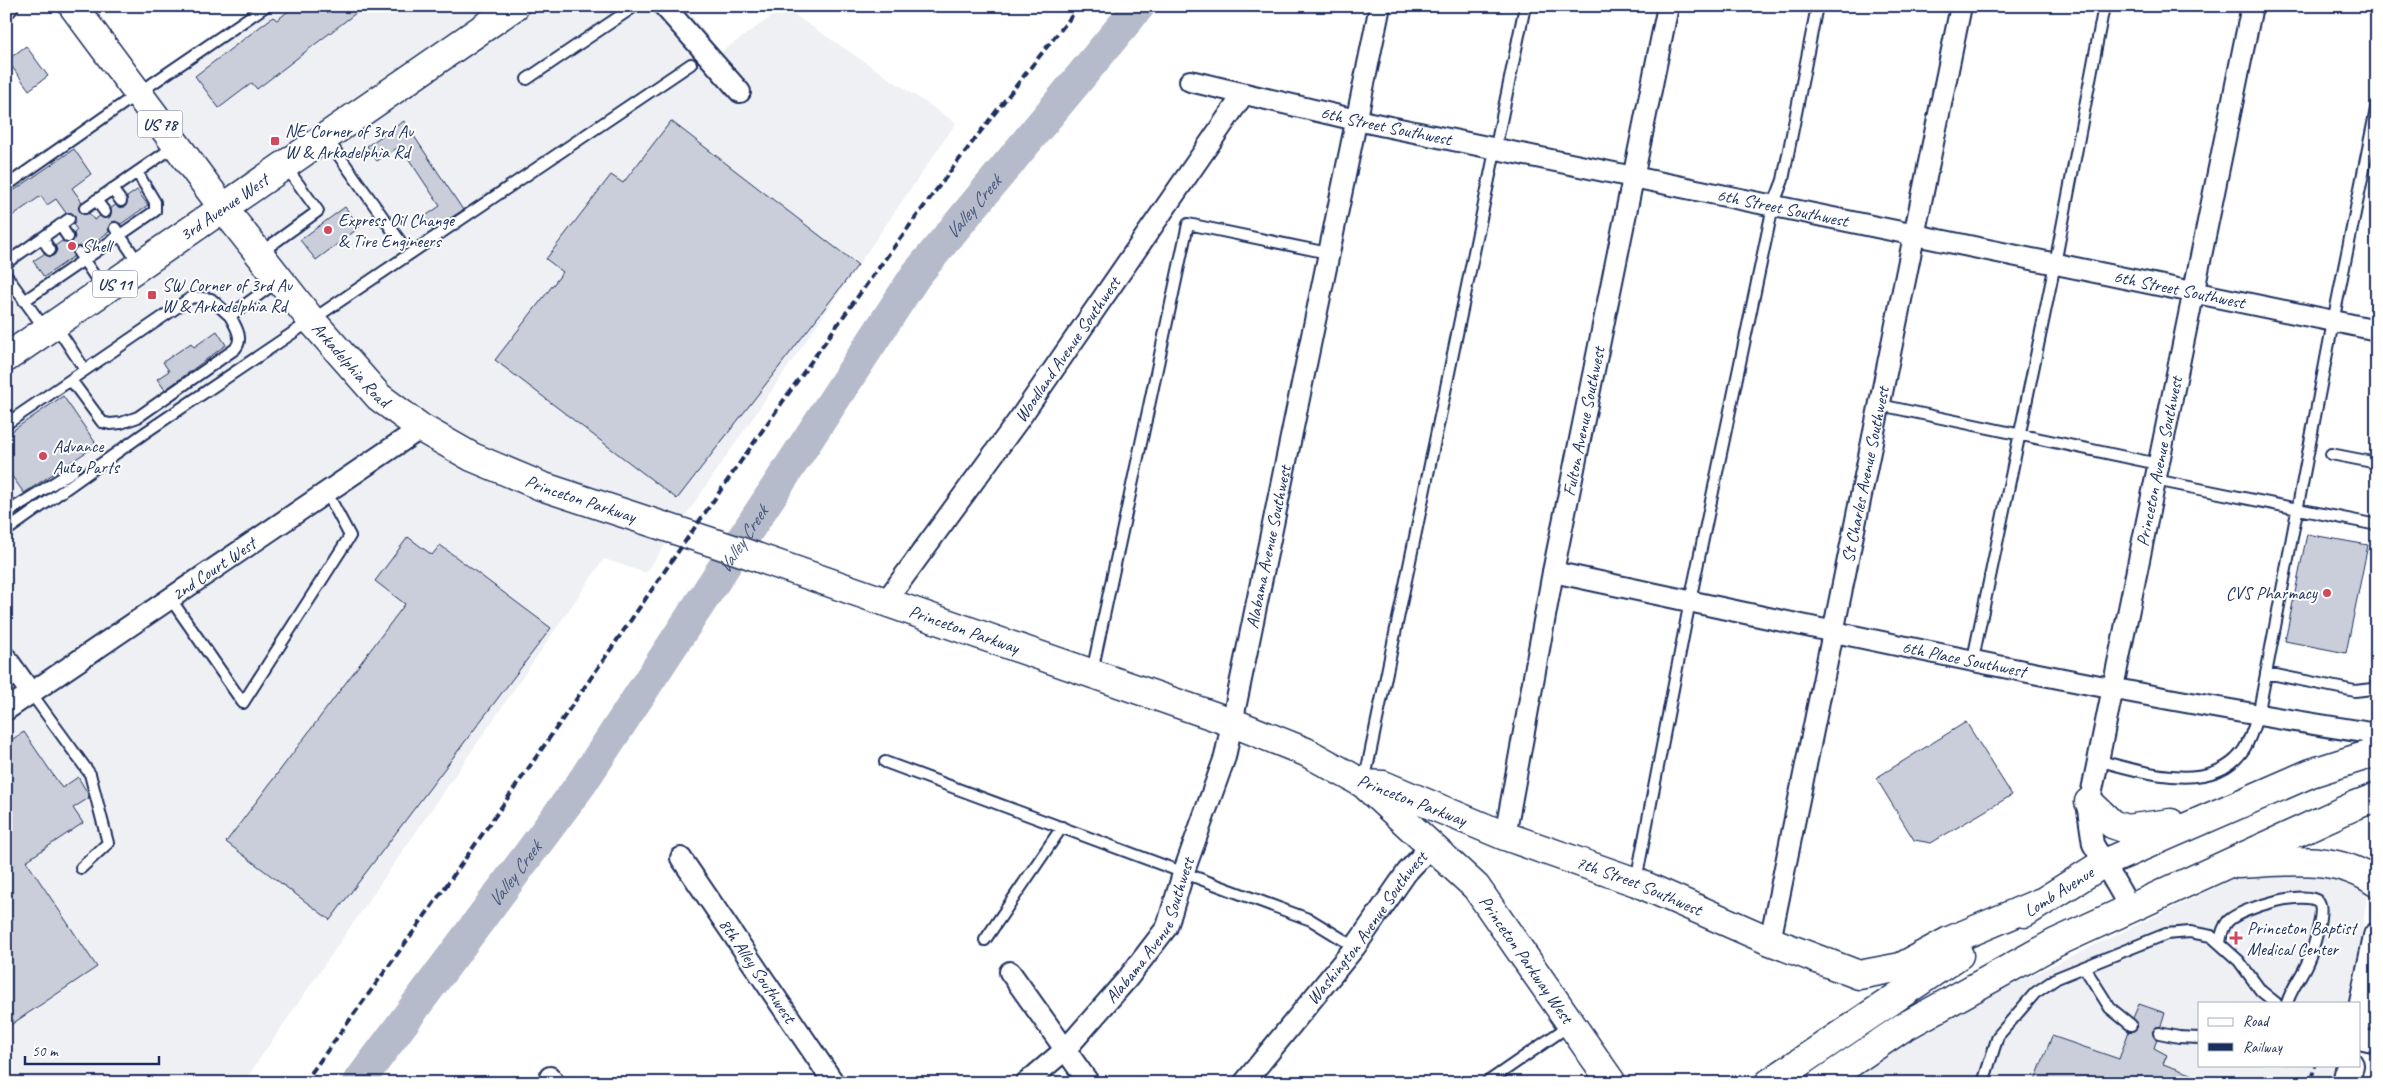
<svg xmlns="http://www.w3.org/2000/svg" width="2383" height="1089" viewBox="0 0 2383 1089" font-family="Caveat,sans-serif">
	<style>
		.built { fill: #eff0f4 }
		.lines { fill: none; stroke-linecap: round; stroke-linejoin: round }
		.river { stroke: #b5bbca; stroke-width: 32 }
		.building { fill: #caceda; stroke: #1b2f5e }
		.service-casing { stroke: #1b2f5e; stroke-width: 14 }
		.minor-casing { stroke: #1b2f5e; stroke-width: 24 }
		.tertiary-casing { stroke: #1b2f5e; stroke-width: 30 }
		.secondary-casing { stroke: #1b2f5e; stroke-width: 31 }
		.primary-casing { stroke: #1b2f5e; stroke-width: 31 }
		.path { stroke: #1b2f5e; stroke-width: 3; stroke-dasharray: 4 4; stroke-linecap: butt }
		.service { stroke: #fff; stroke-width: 10 }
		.minor { stroke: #fff; stroke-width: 20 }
		.tertiary { stroke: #fff; stroke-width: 26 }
		.secondary { stroke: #fff; stroke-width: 28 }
		.primary { stroke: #fff; stroke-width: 28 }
		.rail { stroke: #1b2f5e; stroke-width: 4; stroke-dasharray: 8 4; stroke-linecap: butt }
		.poi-dot { fill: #d1495b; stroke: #fff; stroke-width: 2 }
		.labels { text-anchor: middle; stroke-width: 4; stroke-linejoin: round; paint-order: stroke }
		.shield { fill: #fff; stroke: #5f6d8e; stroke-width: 1 }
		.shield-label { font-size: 16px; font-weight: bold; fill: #1b2f5e }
		.street-label { font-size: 18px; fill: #1b2f5e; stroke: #fff }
		.poi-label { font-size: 18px; fill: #1b2f5e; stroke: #fff; text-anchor: start }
		.water-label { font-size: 19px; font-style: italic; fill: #49597e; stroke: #fff }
	</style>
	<rect width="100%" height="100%" fill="#fff"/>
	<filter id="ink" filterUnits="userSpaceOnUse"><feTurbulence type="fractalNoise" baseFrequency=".02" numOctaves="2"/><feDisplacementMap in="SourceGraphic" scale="10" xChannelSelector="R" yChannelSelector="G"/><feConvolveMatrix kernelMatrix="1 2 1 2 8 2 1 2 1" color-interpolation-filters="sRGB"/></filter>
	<g filter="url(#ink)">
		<path class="built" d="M 267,6 L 684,6 L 721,52 L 784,8 L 956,123 L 646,573 L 604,559 L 243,1083 L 6,1083 L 6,187 Z
			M 2286,854 L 2370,872 L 2353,1003 L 2199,1003 L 2199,1065 L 2345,1065 L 2343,1083 L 1847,1083 L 1940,1019 Z"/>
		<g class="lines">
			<path class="river" id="s1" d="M 358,1083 L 581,784 L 916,275 L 1139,6"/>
		</g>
		<path class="building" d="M 295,6 L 365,6 L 257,89 L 252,83 L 219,108 L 195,76 L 273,17 L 277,20 Z
			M 26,46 L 48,76 L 29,90 L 7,60 Z
			M 404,121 L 463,210 L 432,230 L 424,217 L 440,206 L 400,146 L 377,161 L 367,146 Z
			M 671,121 L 858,265 L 677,499 L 495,360 L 563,272 L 546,259 L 611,175 L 623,183 Z
			M 74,149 L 91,174 L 72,188 L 82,202 L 78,208 L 82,214 L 89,213 L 94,220 L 100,216 L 103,218 L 109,218 L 111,214 L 111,208 L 116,205 L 119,207 L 125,207 L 127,203 L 127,197 L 137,190 L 148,205 L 121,224 L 115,221 L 111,223 L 108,228 L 109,232 L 84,249 L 79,246 L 75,248 L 73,257 L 44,277 L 33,261 L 44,254 L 50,257 L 54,255 L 57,250 L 55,246 L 62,241 L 68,244 L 72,242 L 75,237 L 74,233 L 77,230 L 73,224 L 75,216 L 71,213 L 66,213 L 56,199 L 47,205 L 41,196 L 6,220 L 6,196 Z
			M 345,207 L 360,227 L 316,260 L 300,240 Z
			M 217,331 L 226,345 L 165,390 L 157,379 L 169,371 L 163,362 L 191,343 L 194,347 Z
			M 63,396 L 97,445 L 24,493 L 6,468 L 6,435 Z
			M 2307,534 L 2368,545 L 2346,653 L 2285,641 Z
			M 408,537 L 432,555 L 440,545 L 551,628 L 330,920 L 226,842 L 405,604 L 375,581 Z
			M 1966,722 L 2012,795 L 1931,843 L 1914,840 L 1876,778 Z
			M 24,732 L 62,788 L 78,777 L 87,792 L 89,798 L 73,808 L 83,823 L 26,861 L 97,967 L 6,1028 L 6,743 Z
			M 2139,1004 L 2165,1013 L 2161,1026 L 2156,1027 L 2152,1032 L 2157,1039 L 2154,1048 L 2167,1055 L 2163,1064 L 2211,1081 L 2211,1083 L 2034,1083 L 2052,1036 L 2119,1059 L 2129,1031 L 2134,1031 L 2138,1027 L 2133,1018 Z"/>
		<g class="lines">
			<defs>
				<path id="service" d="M 527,79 L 635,6
					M 327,139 L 400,241
					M 6,186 L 137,94 L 266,6
					M 112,189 L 121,201
					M 96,200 L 105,212
					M 85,208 L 175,146
					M 60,225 L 68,237
					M 115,228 L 140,265
					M 42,238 L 50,250
					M 79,253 L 104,290
					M 260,253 L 318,211 L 286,167
					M 6,263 L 69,219
					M 6,275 L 45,329
					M 24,301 L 155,211 L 155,202 L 137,172
					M 56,326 L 85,370
					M 71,380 L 102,422 L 110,424 L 121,423 L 138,417 L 235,349 C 244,339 236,327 230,316
					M 1880,405 L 2158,464
					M 6,424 L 192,297 L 211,299 L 230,316 L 279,280
					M 2331,454 L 2377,463
					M 2155,480 L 2377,525
					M 6,513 L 73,471
					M 6,531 L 146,432 L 691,64
					M 170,598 L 243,703 L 350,536 L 326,491
					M 1973,659 L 2055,264 L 2104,6
					M 1092,672 L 1188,224 L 1328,253
					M 2266,673 L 2355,691 L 2372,689 L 2377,684
					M 31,693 L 90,774 L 108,843 L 81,868
					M 2097,760 C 2139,771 2210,795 2242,752 C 2250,742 2253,727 2258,716 L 2333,322 L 2377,104
					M 885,762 L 1311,920 L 1355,947
					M 1364,783 L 1525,6
					M 1636,881 L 1690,601 L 1773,206 L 1783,180 L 1817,6
					M 985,940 L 1062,827
					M 2220,943 C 2221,935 2223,927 2228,921 C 2242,908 2305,889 2319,902 C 2325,912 2313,950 2308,961 C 2302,976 2292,987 2287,1003
					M 2084,967 L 2110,1008 L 2131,1025
					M 2159,1033 L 2179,1037 L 2199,1038
					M 1486,1083 L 1570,1025
					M 1983,1083 L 1998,1036 L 2035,993 L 2057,978 L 2166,934 L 2190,932 L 2211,936 L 2239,961 L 2261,991 L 2276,1003"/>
				<g id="minor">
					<path d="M 664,6 L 740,92"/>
					<path d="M 6,8 L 8,6"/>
					<path id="s2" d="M 1190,81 L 1356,120 L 2377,330"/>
					<path id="s3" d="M 1553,572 C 1827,630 2100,692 2377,734"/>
					<path id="s4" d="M 886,601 L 1020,418 L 1243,95"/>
					<path d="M 6,658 L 31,693"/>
					<path id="s5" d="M 6,710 L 421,428"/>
					<path id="s6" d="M 1505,836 L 1553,572 L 1668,6"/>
					<path id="s7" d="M 681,858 L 834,1083"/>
					<path id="s8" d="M 2130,908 L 2093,844 L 2088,810 L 2252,6"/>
					<path id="s9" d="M 1770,941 L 1961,6"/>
					<path d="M 1010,972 L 1089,1083"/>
					<path d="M 2359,1039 L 2377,1043"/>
					<path d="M 550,1077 L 554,1083"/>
					<path id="s10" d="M 1026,1083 L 1066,1049 L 1128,978 L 1167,927 L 1183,874 L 1225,757 L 1380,6"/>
					<path id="s11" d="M 1244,1083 L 1355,947 L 1407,872 L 1432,845"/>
				</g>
				<path id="tertiary" d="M 2359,1022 L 2377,936
					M 2346,1083 L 2350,1065"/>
				<g id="secondary">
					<path id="s12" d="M 224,209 L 312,321 L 379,397 L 421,428 L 472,457 L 541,486 L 739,551 L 1231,722 L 1306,752 L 1364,784 L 1383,785 L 1505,836 L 1636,882 L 1770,941 L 1859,975 L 1901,967 L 1949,941 L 2039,903"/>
					<path id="s13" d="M 1367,787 L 1476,887 L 1612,1083"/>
					<path d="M 2089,802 L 2112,824 L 2126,829 L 2171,823"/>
					<path d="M 2238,864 C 2286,862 2336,853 2377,883"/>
					<path id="s14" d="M 2025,913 L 2104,863 L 2311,773 L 2377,752"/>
					<path d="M 1769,1083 L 1959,955"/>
					<path d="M 1821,1083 L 1902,1028 L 2055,943 L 2356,805 L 2377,797"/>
				</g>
				<g id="primary">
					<path d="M 73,6 L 224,209"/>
					<path id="s15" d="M 6,358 L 515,6"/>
				</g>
			</defs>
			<use href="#service" class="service-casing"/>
			<use href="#minor" class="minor-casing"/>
			<use href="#tertiary" class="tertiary-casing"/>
			<use href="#secondary" class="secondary-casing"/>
			<use href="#primary" class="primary-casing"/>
			<path class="path" d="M 2310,1083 L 2316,1065"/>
			<use href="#service" class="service"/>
			<use href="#minor" class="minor"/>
			<use href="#tertiary" class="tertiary"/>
			<use href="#secondary" class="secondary"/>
			<use href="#primary" class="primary"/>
			<path class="rail" d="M 304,1083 C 356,1011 409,939 460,866 C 664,577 856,280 1080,6"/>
		</g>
	</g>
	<g class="poi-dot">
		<rect x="270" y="136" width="10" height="10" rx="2.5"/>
		<circle cx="328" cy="230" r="5"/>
		<circle cx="72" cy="246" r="5"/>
		<rect x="147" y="290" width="10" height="10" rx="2.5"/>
		<circle cx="43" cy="456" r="5"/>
		<circle cx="2327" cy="593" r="5"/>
		<path d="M2233.5 930.5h5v5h5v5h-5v5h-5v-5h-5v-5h5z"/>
	</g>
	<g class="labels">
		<g class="shield">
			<rect x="137.5" y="110.5" width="45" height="27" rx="4"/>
			<rect x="92.5" y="270.5" width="45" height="27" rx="4"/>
		</g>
		<g class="shield-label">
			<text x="160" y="130">US 78</text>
			<text x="115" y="290">US 11</text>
		</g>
		<g class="street-label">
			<text dy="6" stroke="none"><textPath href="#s2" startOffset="201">6th Street Southwest</textPath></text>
			<text dy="6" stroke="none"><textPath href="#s15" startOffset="265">3rd Avenue West</textPath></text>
			<text dy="6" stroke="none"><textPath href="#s2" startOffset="606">6th Street Southwest</textPath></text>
			<text dy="6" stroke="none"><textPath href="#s2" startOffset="1011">6th Street Southwest</textPath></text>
			<text dy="6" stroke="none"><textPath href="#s4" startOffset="310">Woodland Avenue Southwest</textPath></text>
			<text dy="6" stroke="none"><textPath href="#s12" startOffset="201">Arkadelphia Road</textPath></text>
			<text dy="6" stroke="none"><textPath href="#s6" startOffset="422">Fulton Avenue Southwest</textPath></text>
			<text dy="6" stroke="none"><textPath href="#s8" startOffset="464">Princeton Avenue Southwest</textPath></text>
			<text dy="6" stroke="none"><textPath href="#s9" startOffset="476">St Charles Avenue Southwest</textPath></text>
			<text dy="6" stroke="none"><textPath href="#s12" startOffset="471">Princeton Parkway</textPath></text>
			<text dy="6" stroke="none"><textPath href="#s10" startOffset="605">Alabama Avenue Southwest</textPath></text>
			<text dy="6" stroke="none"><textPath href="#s5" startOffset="251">2nd Court West</textPath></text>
			<text dy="6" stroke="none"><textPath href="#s12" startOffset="876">Princeton Parkway</textPath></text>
			<text dy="6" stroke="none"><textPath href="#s3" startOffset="420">6th Place Southwest</textPath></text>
			<text transform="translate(1412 800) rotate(21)" y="6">Princeton Parkway</text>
			<text dy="6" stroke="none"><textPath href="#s12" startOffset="1600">7th Street Southwest</textPath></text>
			<text dy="6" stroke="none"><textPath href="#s14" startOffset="40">Lomb Avenue</textPath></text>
			<text dy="6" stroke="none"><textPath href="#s11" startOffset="198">Washington Avenue Southwest</textPath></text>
			<text dy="6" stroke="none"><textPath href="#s10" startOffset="200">Alabama Avenue Southwest</textPath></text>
			<text dy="6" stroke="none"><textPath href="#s13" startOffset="236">Princeton Parkway West</textPath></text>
			<text dy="6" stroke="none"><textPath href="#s7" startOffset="136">8th Alley Southwest</textPath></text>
		</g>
		<g class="poi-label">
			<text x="285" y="137">NE Corner of 3rd Av<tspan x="285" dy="21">W &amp; Arkadelphia Rd</tspan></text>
			<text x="338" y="226">Express Oil Change<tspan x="338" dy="21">&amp; Tire Engineers</tspan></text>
			<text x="82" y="252">Shell</text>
			<text x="162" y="291">SW Corner of 3rd Av<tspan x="162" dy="21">W &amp; Arkadelphia Rd</tspan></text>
			<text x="53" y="452">Advance<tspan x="53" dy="21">Auto Parts</tspan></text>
			<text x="2317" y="599" text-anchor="end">CVS Pharmacy</text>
			<text x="2247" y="934">Princeton Baptist<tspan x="2247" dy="21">Medical Center</tspan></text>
		</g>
		<g class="water-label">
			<text dy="7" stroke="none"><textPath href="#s1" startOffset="1071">Valley Creek</textPath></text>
			<text dy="7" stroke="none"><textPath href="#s1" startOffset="666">Valley Creek</textPath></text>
			<text dy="7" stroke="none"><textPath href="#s1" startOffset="261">Valley Creek</textPath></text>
		</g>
	</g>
	<rect width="2383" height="1089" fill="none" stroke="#fff" stroke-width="25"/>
	<rect x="12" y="12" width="2358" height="1064" fill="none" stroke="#1b2f5e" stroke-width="2" filter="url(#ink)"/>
	<rect x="2198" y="1002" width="162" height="65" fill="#ffffff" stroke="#a4acbf"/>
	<rect x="2208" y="1018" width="25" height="8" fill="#ffffff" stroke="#a4acbf"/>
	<text x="2243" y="1026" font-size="15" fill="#1b2f5e">Road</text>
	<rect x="2208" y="1043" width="25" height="8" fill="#1b2f5e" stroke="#a4acbf"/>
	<text x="2243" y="1052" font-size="15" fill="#1b2f5e">Railway</text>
	<path d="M25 1056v8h134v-8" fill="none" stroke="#1b2f5e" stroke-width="2.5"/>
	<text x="32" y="1056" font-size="15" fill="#1b2f5e" stroke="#ffffff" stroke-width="4" paint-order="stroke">50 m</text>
</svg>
